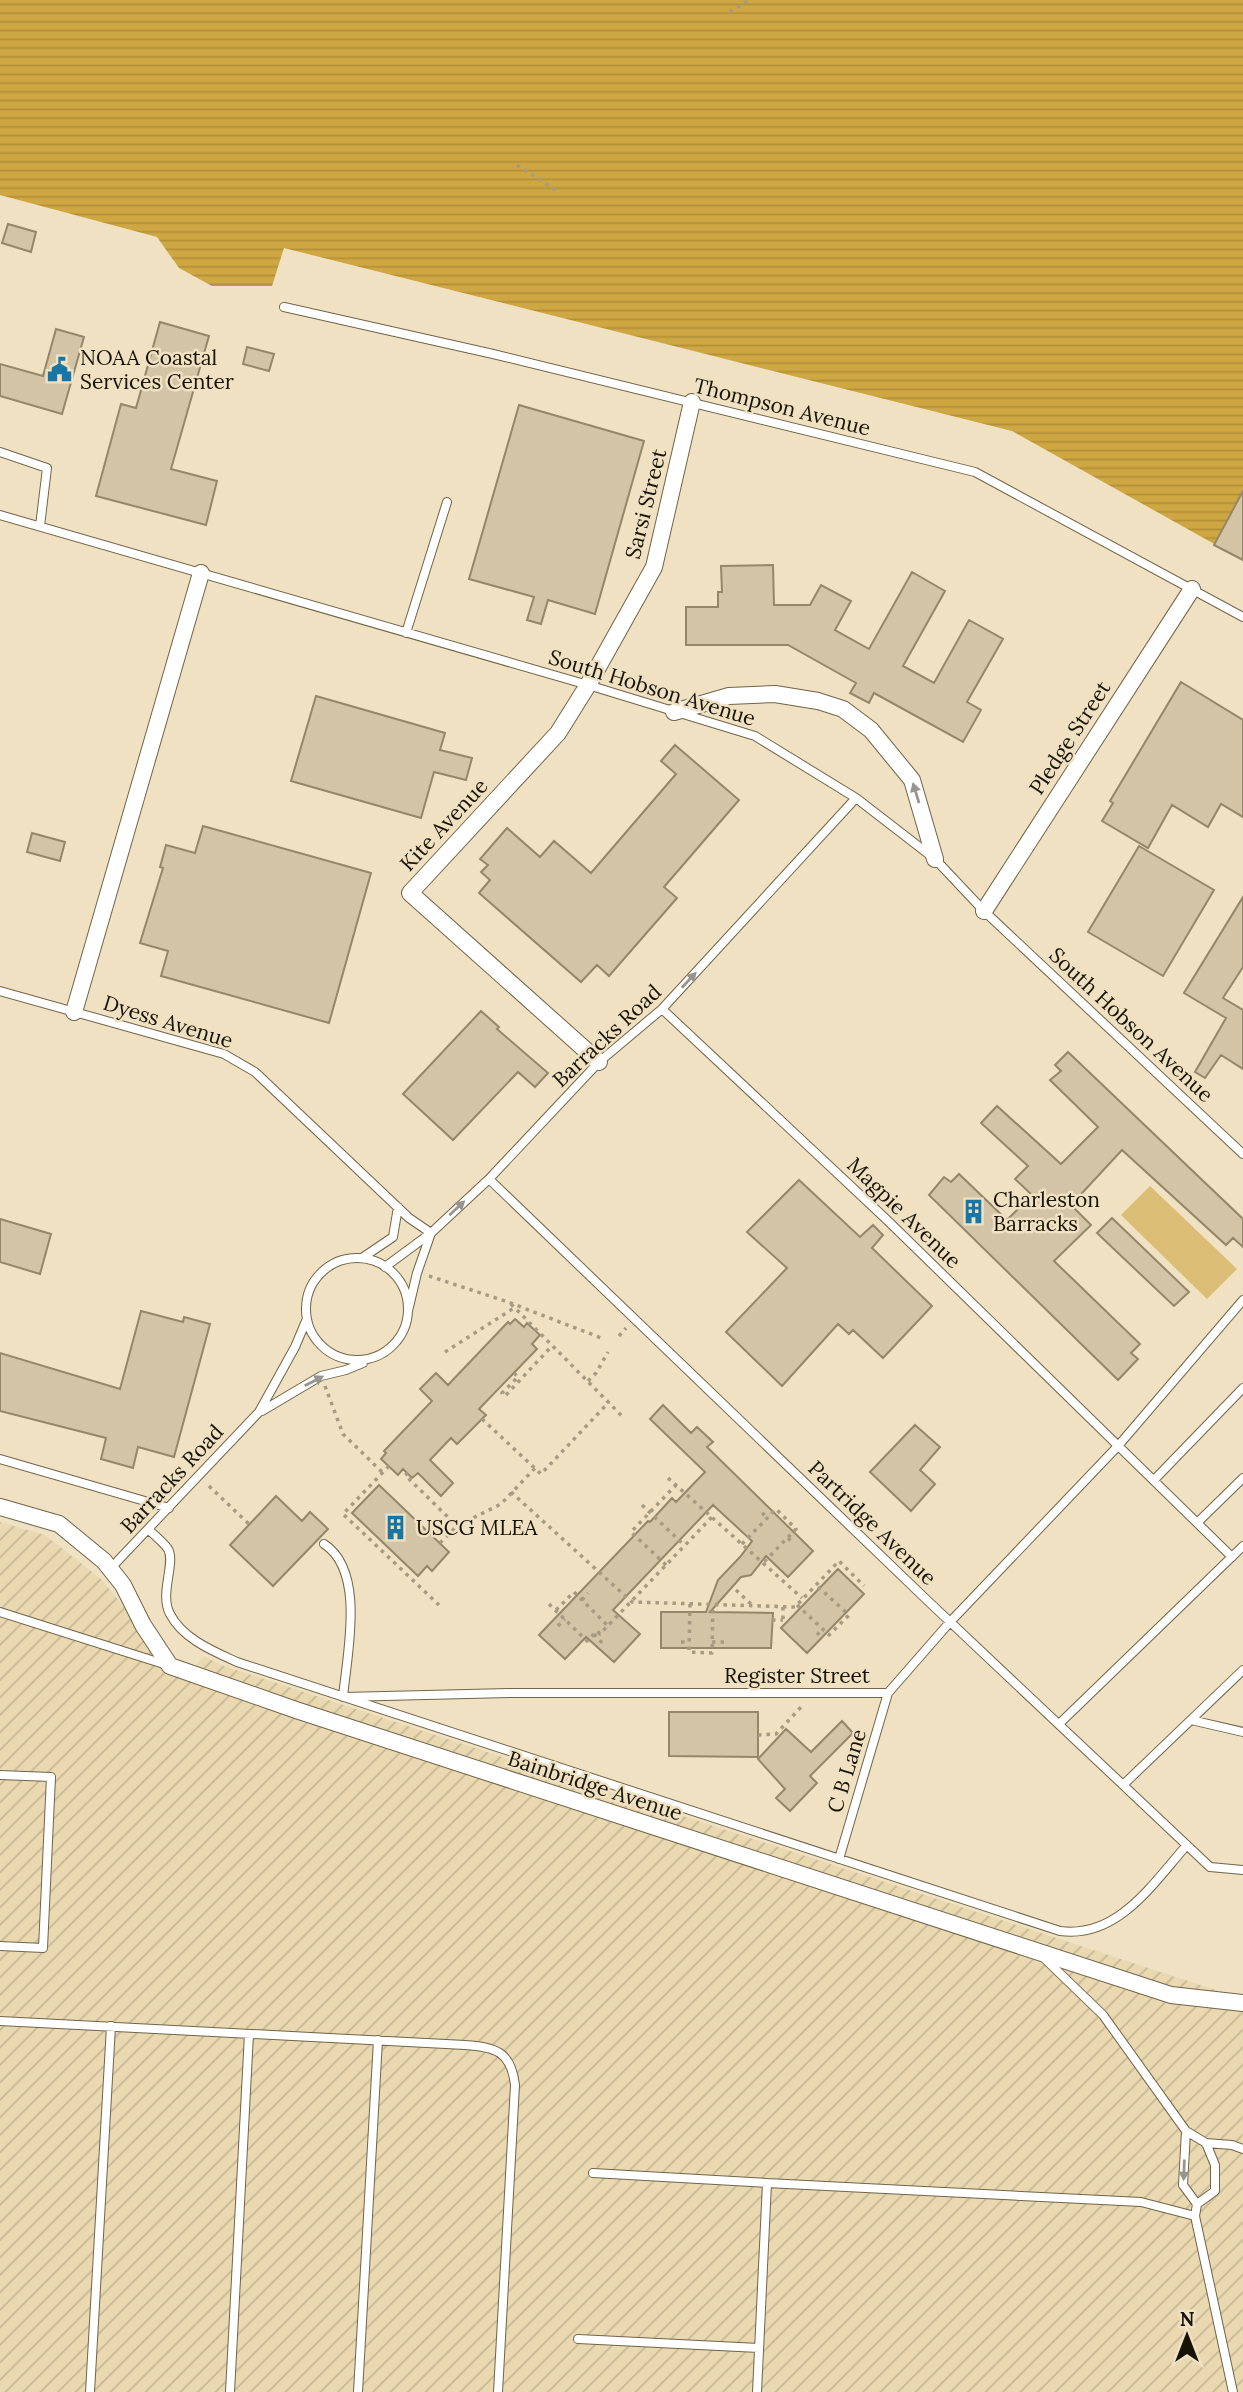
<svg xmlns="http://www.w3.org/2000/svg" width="1243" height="2392" viewBox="0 0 1243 2392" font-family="Lora,serif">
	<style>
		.industrial { fill: url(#industrial-furrows) }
		.pitch { fill: #dcbd75 }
		.water { fill: url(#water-rules) }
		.building { fill: #d2c4a5; stroke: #948769; stroke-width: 2 }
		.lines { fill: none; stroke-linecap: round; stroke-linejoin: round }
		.lane-casing { stroke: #716448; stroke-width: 10 }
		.street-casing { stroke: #716448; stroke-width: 18 }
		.path { stroke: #a69b82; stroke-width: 3.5; stroke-dasharray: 3.5 5; stroke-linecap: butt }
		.lane { stroke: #fff; stroke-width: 8 }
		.street { stroke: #fff; stroke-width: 16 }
		.oneway { fill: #97958f }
		.labels { text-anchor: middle; stroke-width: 5; stroke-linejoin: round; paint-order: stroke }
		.poi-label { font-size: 21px; fill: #181307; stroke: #efe1c1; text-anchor: start }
		.street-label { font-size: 21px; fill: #181307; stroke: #efe1c1 }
	</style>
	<defs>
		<pattern id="industrial-furrows" width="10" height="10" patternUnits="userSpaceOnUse" patternTransform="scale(1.75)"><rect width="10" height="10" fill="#e9d8b0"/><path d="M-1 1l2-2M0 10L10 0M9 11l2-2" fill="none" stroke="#c7b896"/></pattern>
		<pattern id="water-rules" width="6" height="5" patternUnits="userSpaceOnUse" patternTransform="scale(1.75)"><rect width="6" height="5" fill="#cfa742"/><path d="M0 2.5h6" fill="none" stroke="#b18f38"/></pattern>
	</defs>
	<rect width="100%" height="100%" fill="#efe1c1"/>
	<path class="industrial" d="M 0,1522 L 45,1535 L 101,1579 L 183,1680 L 204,1656 L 221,1665 L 1243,1999 L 1243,2392 L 0,2392 Z"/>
	<path class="pitch" d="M 1150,1186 L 1237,1269 L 1207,1299 L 1121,1215 Z"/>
	<path class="water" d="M 0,0 L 1243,0 L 1243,560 L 1012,431 L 284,248 L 272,286 L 212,286 L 179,268 L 157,237 L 0,195 Z"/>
	<path class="building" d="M 8,224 L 36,232 L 31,252 L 2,243 Z
		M 160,322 L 209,336 L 171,469 L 217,481 L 206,525 L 96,496 L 121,404 L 136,408 Z
		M 56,329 L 84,337 L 62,414 L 0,396 L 0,364 L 43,376 Z
		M 247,347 L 274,354 L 269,371 L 243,364 Z
		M 519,405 L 644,441 L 595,614 L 548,600 L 541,624 L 527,620 L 534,597 L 469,579 Z
		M 1243,491 L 1243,560 L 1214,545 Z
		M 773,565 L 774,605 L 810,605 L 821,585 L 851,601 L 835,630 L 869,649 L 912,572 L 945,591 L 903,666 L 934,683 L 969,620 L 1003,639 L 967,702 L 981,710 L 963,742 L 874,693 L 869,703 L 850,693 L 856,683 L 788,645 L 686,645 L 686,607 L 718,607 L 718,592 L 722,592 L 721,566 Z
		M 1181,682 L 1243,720 L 1243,817 L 1221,804 L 1208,827 L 1172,805 L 1148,848 L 1102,821 L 1113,803 L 1110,801 Z
		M 316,696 L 445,733 L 440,750 L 472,758 L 466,780 L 434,772 L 421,818 L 291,781 Z
		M 675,745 L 739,800 L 664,887 L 677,898 L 609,976 L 597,965 L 581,982 L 479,893 L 490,880 L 481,872 L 488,865 L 480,859 L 507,828 L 540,857 L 554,841 L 591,873 L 676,774 L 661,761 Z
		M 203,826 L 371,873 L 329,1023 L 161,976 L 168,951 L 140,943 L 163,868 L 160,867 L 166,845 L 195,853 Z
		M 32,833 L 65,842 L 60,861 L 27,852 Z
		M 1139,846 L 1214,890 L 1163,976 L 1088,932 Z
		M 1243,897 L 1243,967 L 1223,998 L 1243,1010 L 1243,1069 L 1221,1055 L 1205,1078 L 1195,1072 L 1226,1018 L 1184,993 Z
		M 481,1011 L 499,1027 L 497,1029 L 548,1073 L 535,1087 L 518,1072 L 453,1140 L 403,1094 Z
		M 1068,1052 L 1243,1219 L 1243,1247 L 1233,1238 L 1226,1245 L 1122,1150 L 1071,1205 L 1091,1225 L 1054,1261 L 1140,1344 L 1131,1353 L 1138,1359 L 1118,1380 L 929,1195 L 944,1177 L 951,1182 L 959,1174 L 1007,1220 L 1032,1195 L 1015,1179 L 1028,1166 L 981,1123 L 997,1106 L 1061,1164 L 1098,1127 L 1050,1080 L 1061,1071 L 1055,1065 Z
		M 799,1180 L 860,1237 L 873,1225 L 883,1235 L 872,1248 L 932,1306 L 883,1358 L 853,1330 L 849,1334 L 838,1324 L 782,1386 L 726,1332 L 787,1268 L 747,1232 Z
		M 1112,1218 L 1189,1292 L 1174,1306 L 1097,1233 Z
		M 0,1219 L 51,1234 L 40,1274 L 0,1262 Z
		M 141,1311 L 183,1322 L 184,1317 L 210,1324 L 174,1457 L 138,1447 L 133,1468 L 101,1459 L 106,1438 L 0,1411 L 0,1353 L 120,1389 Z
		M 515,1319 L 524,1327 L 527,1323 L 540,1335 L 532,1344 L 537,1349 L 479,1409 L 486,1415 L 457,1444 L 451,1438 L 430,1460 L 453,1483 L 441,1496 L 418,1473 L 412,1478 L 403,1469 L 398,1475 L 381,1459 L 386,1453 L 384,1451 L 432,1401 L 420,1389 L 436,1373 L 448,1385 L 508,1322 L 510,1324 Z
		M 663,1405 L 691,1433 L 697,1427 L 713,1442 L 707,1447 L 813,1551 L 788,1577 L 766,1556 L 751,1575 L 741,1577 L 710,1612 L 773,1613 L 771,1648 L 661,1648 L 661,1612 L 706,1612 L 718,1580 L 740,1557 L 752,1541 L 713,1505 L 613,1610 L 640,1634 L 614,1662 L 586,1637 L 565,1659 L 539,1635 L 648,1521 L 650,1522 L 672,1498 L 676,1502 L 705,1472 L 650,1419 Z
		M 915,1425 L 940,1447 L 920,1470 L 935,1484 L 911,1511 L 870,1472 Z
		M 379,1485 L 449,1552 L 432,1571 L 427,1566 L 418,1576 L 352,1513 Z
		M 276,1496 L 302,1521 L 310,1512 L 328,1529 L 273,1586 L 230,1545 Z
		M 838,1569 L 864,1594 L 807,1653 L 781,1628 Z
		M 669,1712 L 758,1712 L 758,1757 L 669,1756 Z
		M 842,1721 L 853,1733 L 810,1776 L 817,1783 L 790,1811 L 776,1798 L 785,1789 L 758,1759 L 786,1729 L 811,1752 Z"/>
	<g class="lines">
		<defs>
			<path id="lane" d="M 284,307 L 493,354 L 975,472 L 1243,617
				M 0,452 L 47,468 L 40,526
				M 0,515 L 588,685 L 755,736 L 856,798 L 935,859 L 984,911 L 1243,1154
				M 406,633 L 447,502
				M 0,991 L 224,1054 L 255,1072 L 409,1218 L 431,1233 L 385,1267
				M 662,1009 L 886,1219 L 1232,1557
				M 489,1179 L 929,1602 L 1210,1867 L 1243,1870
				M306 1309a51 51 0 1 1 102 0a51 51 0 1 1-102 0Z
				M 362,1258 L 393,1237 L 398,1207
				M 408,1311 L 417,1273 L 431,1233 L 489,1179 L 599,1062 L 662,1009 L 856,798
				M 262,1411 L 321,1376 L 346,1370 L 363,1363
				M 0,1459 L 169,1508
				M 1154,1480 L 1243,1388
				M 1198,1522 L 1243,1478
				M 148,1529 C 154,1535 163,1542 168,1549 C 176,1563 159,1594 170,1614 C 183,1639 213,1651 237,1662 L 1060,1931 C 1118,1939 1153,1883 1187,1845
				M 324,1544 C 366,1571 347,1654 343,1697 L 509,1693 L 888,1693 L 950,1622 L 1118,1446 L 1243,1300
				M 110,1569 L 259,1412 L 295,1347 L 306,1321
				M 0,1612 L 167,1665
				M 1191,1720 L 1243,1732
				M 1059,1724 L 1243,1546
				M 0,1775 L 51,1777 L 43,1948 L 0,1946
				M 1123,1785 L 1243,1670
				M 839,1859 L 888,1693
				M 1044,1958 L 1103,2015 L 1186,2131 L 1206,2143 L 1232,2145 L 1243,2149
				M 0,2021 L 465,2045 C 495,2047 511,2051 515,2085 L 498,2392
				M 1186,2131 L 1183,2185 L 1197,2204
				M 1206,2143 L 1215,2165 L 1215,2191 L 1197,2204 L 1195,2216 L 1233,2392
				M 593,2173 L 767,2183
				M 578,2339 L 759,2348
				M 90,2392 L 111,2026
				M 230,2392 L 249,2034
				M 358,2392 L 378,2040
				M 757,2392 L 767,2183 L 1141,2202 L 1195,2216"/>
			<path id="street" d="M 674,712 L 729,696 L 775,694 L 818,701 L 843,709 L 871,730 L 912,780 L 935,859
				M 984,911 L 1192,589
				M 74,1012 L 201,573
				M 599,1062 L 410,893 L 558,733 L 588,685 L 654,567 L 692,402
				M 0,1507 L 59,1524 L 104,1561 L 123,1585 L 143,1625 L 170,1666 L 296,1710 L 1171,1995 L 1243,2003"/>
		</defs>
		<use href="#lane" class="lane-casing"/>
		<use href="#street" class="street-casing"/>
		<path class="path" d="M 730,12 L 749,0
			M 517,165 L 559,192
			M 429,1276 L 508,1302 L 604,1339
			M 511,1304 L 623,1417
			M 619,1336 L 626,1328
			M 445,1352 L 514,1308
			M 514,1373 L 518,1377 L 502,1393 L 505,1396 L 552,1346
			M 588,1381 L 596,1373 L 608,1352
			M 325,1386 L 343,1434 L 383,1473
			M 482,1419 L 541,1474 L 609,1402
			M 389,1466 L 343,1514 L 439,1605
			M 408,1473 L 405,1475 L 457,1526
			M 668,1478 L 802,1598
			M 209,1486 L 252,1527
			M 511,1492 L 632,1602 L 795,1607 L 839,1561 L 864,1586
			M 642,1505 L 684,1545
			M 762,1513 L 768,1518
			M 788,1538 L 793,1543
			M 440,1543 L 457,1526 L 501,1504 L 535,1468
			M 742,1544 L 776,1509 L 796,1529 L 764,1562
			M 666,1565 L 631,1532 L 676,1485
			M 736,1590 L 752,1605
			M 582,1600 L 588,1593
			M 549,1604 L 587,1641 L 597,1631 L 600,1634 L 712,1517
			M 690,1604 L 689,1652 L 712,1653 L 713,1605
			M 797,1605 L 829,1635 L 849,1615 L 816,1585
			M 783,1607 L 783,1623
			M 556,1610 L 574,1592 L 608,1626
			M 772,1620 L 783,1620
			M 558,1626 L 565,1619
			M 594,1634 L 603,1644
			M 817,1635 L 822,1629
			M 681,1642 L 689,1642
			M 712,1642 L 724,1642
			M 758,1735 L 776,1734 L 803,1705"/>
		<use href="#lane" class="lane"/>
		<use href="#street" class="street"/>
	</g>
	<defs><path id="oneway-solid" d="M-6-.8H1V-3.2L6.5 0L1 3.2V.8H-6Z" transform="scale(1.75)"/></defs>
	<g class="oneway">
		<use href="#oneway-solid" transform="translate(916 793) rotate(-107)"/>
		<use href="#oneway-solid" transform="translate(689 980) rotate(-47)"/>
		<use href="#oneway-solid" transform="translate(457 1208) rotate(-43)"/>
		<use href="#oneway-solid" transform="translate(314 1381) rotate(-27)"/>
		<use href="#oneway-solid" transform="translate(1184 2170) rotate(92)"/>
	</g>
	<defs>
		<symbol id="civic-bare" viewBox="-9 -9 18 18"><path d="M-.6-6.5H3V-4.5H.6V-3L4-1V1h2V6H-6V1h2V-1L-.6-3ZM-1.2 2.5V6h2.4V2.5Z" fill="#1976a4" stroke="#efe1c1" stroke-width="2.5" paint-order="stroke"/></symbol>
		<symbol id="building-bare" viewBox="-9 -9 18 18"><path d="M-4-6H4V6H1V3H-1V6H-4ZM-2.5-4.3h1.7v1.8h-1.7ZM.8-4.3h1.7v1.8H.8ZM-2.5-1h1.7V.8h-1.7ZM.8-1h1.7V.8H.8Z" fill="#1976a4" stroke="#efe1c1" stroke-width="2.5" paint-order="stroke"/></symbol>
	</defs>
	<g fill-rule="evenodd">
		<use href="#civic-bare" x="42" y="352" width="35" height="35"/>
		<use href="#building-bare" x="956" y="1194" width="35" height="35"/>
		<use href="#building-bare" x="378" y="1510" width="35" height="35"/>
	</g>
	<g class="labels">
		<g class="poi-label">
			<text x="80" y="365">NOAA Coastal<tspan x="80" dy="24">Services Center</tspan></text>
			<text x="993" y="1207">Charleston<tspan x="993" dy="24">Barracks</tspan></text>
			<text x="416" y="1535">USCG MLEA</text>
		</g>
		<g class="street-label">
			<text transform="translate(782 407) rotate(14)" y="7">Thompson Avenue</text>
			<text transform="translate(646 504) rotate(-76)" y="7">Sarsi Street</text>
			<text transform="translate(652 688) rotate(17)" y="7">South Hobson Avenue</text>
			<text transform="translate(1070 738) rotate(-57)" y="7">Pledge Street</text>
			<text transform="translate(444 825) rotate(-47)" y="7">Kite Avenue</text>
			<text transform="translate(168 1022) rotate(17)" y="7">Dyess Avenue</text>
			<text transform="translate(1131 1025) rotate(43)" y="7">South Hobson Avenue</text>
			<text transform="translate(607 1036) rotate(-43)" y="7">Barracks Road</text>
			<text transform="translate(904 1213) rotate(44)" y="7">Magpie Avenue</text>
			<text transform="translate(172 1479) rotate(-47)" y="7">Barracks Road</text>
			<text transform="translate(872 1523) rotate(44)" y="7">Partridge Avenue</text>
			<text x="797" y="1683">Register Street</text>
			<text transform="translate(847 1771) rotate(-73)" y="7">C B Lane</text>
			<text transform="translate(595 1786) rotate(18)" y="7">Bainbridge Avenue</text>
		</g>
	</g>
	<g transform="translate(1187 2336)" stroke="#efe1c1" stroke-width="5" paint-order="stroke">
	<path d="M0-5L12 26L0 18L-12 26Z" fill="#181307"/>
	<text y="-10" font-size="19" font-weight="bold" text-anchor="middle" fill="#181307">N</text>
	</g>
</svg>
